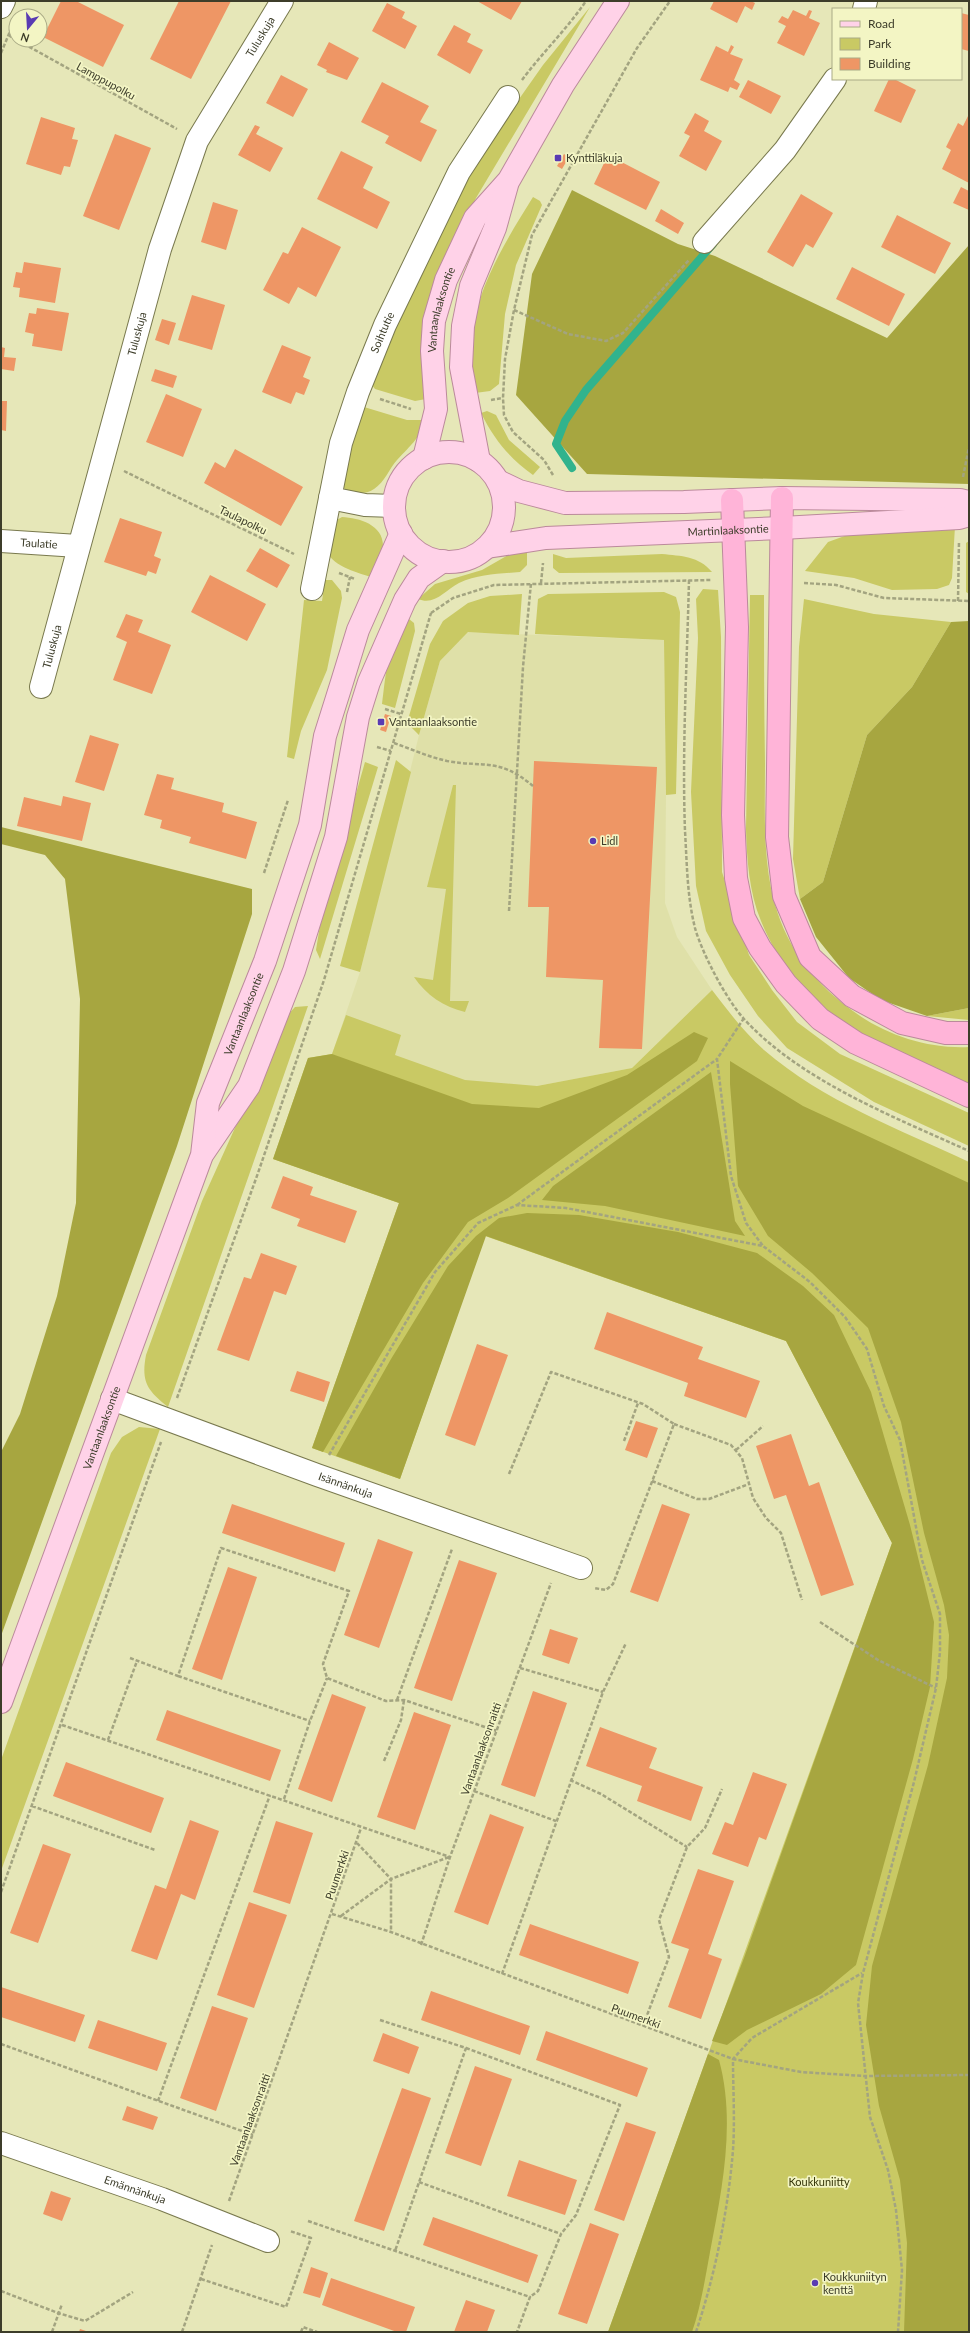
<svg xmlns="http://www.w3.org/2000/svg" width="970" height="2333" viewBox="0 0 970 2333" font-family="Lato,sans-serif">
	<style>
		.built { fill: #dfe0a8 }
		.green { fill: #c9c964 }
		.forest { fill: #a7a640 }
		.lines { fill: none; stroke-linecap: round; stroke-linejoin: round }
		.stream { stroke: #31b38d; stroke-width: 8 }
		.building { fill: #ee9665 }
		.minor-casing { stroke: #79794e; stroke-width: 24 }
		.major-casing { stroke: #bb8a9b; stroke-width: 24 }
		.highway-casing { stroke: #bb8a9b; stroke-width: 24 }
		.path { stroke: #a3a480; stroke-width: 2.5; stroke-dasharray: 4 2; stroke-linecap: butt }
		.minor { stroke: #fff; stroke-width: 22 }
		.major { stroke: #ffd2e8; stroke-width: 22 }
		.highway { stroke: #ffb4d8; stroke-width: 22 }
		.poi-dot { fill: #593bb3; stroke: #f3f5c4; stroke-width: 1.5 }
		.labels { text-anchor: middle; stroke-width: 3.5; stroke-linejoin: round; paint-order: stroke }
		.street-label { font-size: 11px; fill: #3d3d2a; stroke: #f3f5c4 }
		.poi-label { font-size: 11px; fill: #3d3d2a; stroke: #f3f5c4; text-anchor: start }
		.park-label { font-size: 11px; fill: #343407; stroke: #f3f5c4 }
	</style>
	<rect width="100%" height="100%" fill="#e6e7b8"/>
	<path class="built" d="M 468,632 L 664,640 L 666,795 L 665,903 L 677,937 L 712,990 L 632,1068 L 537,1086 L 539,1108 L 332,1054 L 360,972 L 419,735 L 440,661 Z"/>
	<path class="green" d="M 590,7 L 476,198 L 439,280 L 422,357 L 426,399 L 415,401 L 375,389 L 372,385 L 382,356 L 444,221 L 488,143 L 543,65 Z
		M 533,197 L 540,201 L 542,205 L 516,265 L 505,314 L 499,384 L 490,391 L 475,393 C 473,377 470,360 471,343 C 475,290 505,242 533,197 Z
		M 364,407 L 407,420 L 427,420 C 417,441 412,444 397,460 C 389,469 385,482 374,489 C 365,495 356,493 346,491 L 342,484 L 350,447 Z
		M 487,411 L 496,415 L 509,440 L 540,467 L 533,475 C 509,458 494,439 481,413 Z
		M 342,517 C 360,518 384,525 383,547 C 383,557 377,569 374,578 C 359,573 334,567 327,552 L 335,521 Z
		M 955,526 L 952,578 L 949,585 L 937,589 L 892,590 L 854,578 L 805,571 L 828,542 L 853,533 Z
		M 969,541 L 969,594 L 966,592 L 966,543 Z
		M 527,552 L 527,565 L 520,572 C 499,574 479,574 459,583 C 445,590 435,606 418,599 L 435,584 L 482,570 L 510,554 Z
		M 553,554 L 566,558 L 662,554 C 681,556 699,556 712,572 L 559,573 L 553,568 Z
		M 325,580 L 332,580 L 341,591 L 342,598 L 327,670 L 301,731 L 294,759 L 287,757 L 304,600 L 322,601 Z
		M 703,589 L 718,590 L 721,637 L 722,872 L 749,955 L 772,990 L 797,1022 L 840,1054 L 969,1113 L 969,1146 L 874,1102 L 787,1048 L 758,1016 L 730,975 L 706,931 L 696,886 L 691,792 L 698,638 L 696,599 Z
		M 664,592 L 676,597 L 680,612 L 676,794 L 666,795 L 664,640 L 535,634 L 538,599 L 548,594 Z
		M 522,594 L 519,635 L 468,632 L 440,661 L 419,735 L 407,723 L 430,644 L 443,621 L 468,603 L 490,596 Z
		M 750,595 L 764,595 C 764,651 764,708 765,764 C 765,814 762,867 778,914 C 791,953 820,988 853,1011 C 885,1035 928,1049 969,1047 L 969,1085 C 936,1070 902,1056 869,1040 C 820,1015 782,972 761,921 C 749,892 747,860 746,829 Z
		M 804,599 L 874,614 L 951,622 L 912,687 L 867,735 L 823,882 L 800,899 L 793,859 L 799,647 Z
		M 409,619 L 414,623 L 415,631 L 395,708 L 382,704 C 386,675 387,641 409,619 Z
		M 396,760 L 411,772 L 360,972 L 340,966 Z
		M 365,762 L 378,767 L 320,959 L 316,950 L 322,913 Z
		M 453,785 L 456,785 L 450,1001 L 469,1001 L 465,1012 C 444,1007 426,995 414,977 L 433,980 L 446,889 L 427,887 Z
		M 712,990 C 728,1011 744,1032 764,1050 C 823,1101 899,1129 969,1162 L 969,2332 L 608,2332 L 892,1543 L 786,1341 L 485,1236 L 400,1479 L 312,1448 L 399,1203 L 273,1159 L 308,1058 L 332,1054 L 346,1015 L 401,1035 L 395,1055 L 465,1080 L 537,1086 L 632,1068 Z
		M 308,1006 L 168,1407 C 147,1390 141,1382 146,1355 L 202,1201 L 284,1019 L 295,1007 Z
		M 969,1008 L 969,1020 L 927,1016 Z
		M 139,1427 L 160,1429 L 1,1871 L 1,1760 L 111,1453 L 122,1437 Z"/>
	<path class="forest" d="M 572,190 L 678,244 L 715,256 L 887,338 L 969,245 L 969,484 L 587,474 L 516,395 L 532,274 Z
		M 969,621 L 969,1008 L 927,1016 L 881,1000 L 849,978 L 816,937 L 800,899 L 823,882 L 867,735 L 912,687 L 951,622 Z
		M 1,827 L 252,889 L 252,914 L 177,1146 L 1,1636 L 1,1452 L 20,1414 L 57,1296 L 76,1203 L 80,999 L 65,879 L 45,855 L 1,844 Z
		M 694,1032 L 708,1038 L 697,1061 L 508,1198 L 468,1222 L 423,1283 L 323,1452 L 312,1448 L 399,1203 L 273,1159 L 308,1058 L 332,1054 L 472,1104 L 539,1108 L 627,1075 Z
		M 730,1061 L 803,1106 L 969,1183 L 969,2332 L 904,2332 L 907,2243 L 900,2180 L 879,2106 L 866,2025 L 872,1966 L 928,1765 L 947,1678 L 949,1635 L 944,1605 L 924,1533 L 901,1422 L 868,1328 L 812,1273 L 768,1236 L 738,1186 L 730,1084 Z
		M 711,1072 L 735,1221 L 745,1236 L 605,1206 L 542,1200 L 553,1186 Z
		M 527,1213 L 579,1215 L 678,1232 L 757,1253 L 803,1286 L 834,1315 L 871,1392 L 910,1525 L 934,1622 L 930,1687 L 913,1759 L 856,1965 L 821,1994 L 747,2030 L 727,2045 L 712,2041 L 744,1958 L 892,1543 L 786,1341 L 486,1236 L 400,1479 L 336,1456 L 391,1359 L 448,1266 L 476,1236 L 499,1218 Z
		M 708,2054 L 719,2060 C 736,2122 722,2190 710,2252 C 705,2279 701,2306 692,2332 L 608,2332 Z"/>
	<g class="lines">
		<path class="stream" d="M 572,468 L 556,444 L 565,421 L 586,390 L 713,244"/>
	</g>
	<path class="building" d="M 61,1 L 76,1 L 124,25 L 103,67 L 43,37 Z
		M 179,1 L 231,1 L 191,79 L 150,59 Z
		M 477,1 L 522,1 L 511,20 Z
		M 714,1 L 751,1 L 755,3 L 752,10 L 745,6 L 737,23 L 710,9 Z
		M 387,3 L 405,12 L 402,18 L 417,26 L 405,49 L 372,31 Z
		M 793,10 L 806,16 L 809,10 L 812,11 L 809,18 L 820,23 L 804,56 L 777,43 L 786,26 L 778,22 L 782,16 L 788,19 Z
		M 961,13 L 969,15 L 969,51 L 961,49 Z
		M 454,25 L 471,34 L 467,42 L 483,50 L 470,74 L 437,55 Z
		M 329,42 L 359,58 L 347,80 L 326,72 L 327,70 L 317,65 Z
		M 731,45 L 734,47 L 730,54 L 743,59 L 734,80 L 740,84 L 737,90 L 730,87 L 728,92 L 700,80 L 716,46 L 728,52 Z
		M 281,75 L 308,89 L 293,117 L 266,103 Z
		M 889,79 L 894,79 L 916,90 L 901,123 L 874,111 Z
		M 748,80 L 781,96 L 771,114 L 739,97 Z
		M 382,82 L 429,106 L 420,122 L 437,130 L 421,162 L 385,143 L 389,136 L 361,122 Z
		M 695,113 L 709,121 L 704,131 L 722,141 L 706,171 L 679,156 L 690,136 L 684,133 Z
		M 969,114 L 969,183 L 942,169 L 951,150 L 946,147 L 958,123 L 963,126 Z
		M 41,117 L 75,128 L 72,139 L 78,140 L 70,167 L 64,166 L 61,175 L 26,164 Z
		M 255,125 L 260,127 L 256,134 L 283,148 L 270,172 L 238,155 Z
		M 115,134 L 151,148 L 119,230 L 83,216 Z
		M 341,151 L 373,167 L 363,188 L 390,202 L 377,229 L 317,199 Z
		M 564,154 L 569,157 L 562,169 L 557,166 Z
		M 608,155 L 660,182 L 646,210 L 594,184 Z
		M 961,187 L 969,191 L 969,210 L 953,203 Z
		M 801,194 L 833,213 L 813,248 L 806,244 L 793,267 L 767,252 Z
		M 213,202 L 238,210 L 226,250 L 201,242 Z
		M 661,209 L 684,223 L 678,234 L 655,221 Z
		M 897,215 L 951,243 L 935,274 L 881,247 Z
		M 302,227 L 341,247 L 316,297 L 298,287 L 289,304 L 263,290 L 283,252 L 288,254 Z
		M 24,262 L 61,268 L 55,303 L 19,297 L 20,288 L 13,287 L 16,272 L 22,273 Z
		M 852,267 L 905,294 L 889,326 L 836,299 Z
		M 192,295 L 225,305 L 212,350 L 178,340 Z
		M 37,308 L 69,313 L 62,351 L 32,346 L 34,334 L 25,332 L 29,313 L 36,314 Z
		M 162,319 L 176,323 L 169,345 L 155,340 Z
		M 282,345 L 311,357 L 303,377 L 310,380 L 304,395 L 296,392 L 291,404 L 262,392 Z
		M 1,347 L 5,348 L 4,357 L 16,358 L 14,371 L 1,369 Z
		M 155,369 L 177,376 L 173,388 L 151,381 Z
		M 166,394 L 202,409 L 183,457 L 146,442 Z
		M 1,401 L 7,401 L 6,431 L 1,430 Z
		M 235,449 L 303,487 L 281,526 L 204,483 L 215,462 L 225,468 Z
		M 120,518 L 162,532 L 154,556 L 161,559 L 156,574 L 148,571 L 146,576 L 104,562 Z
		M 260,548 L 290,565 L 277,588 L 246,571 Z
		M 210,575 L 266,604 L 247,641 L 191,612 Z
		M 126,614 L 143,620 L 138,632 L 171,645 L 152,694 L 113,680 L 127,642 L 116,637 Z
		M 385,714 L 391,716 L 386,732 L 380,730 Z
		M 90,735 L 119,744 L 104,791 L 75,782 Z
		M 534,761 L 657,767 L 642,1049 L 599,1048 L 603,980 L 546,977 L 549,907 L 528,907 Z
		M 157,774 L 174,778 L 171,789 L 224,803 L 222,812 L 257,822 L 246,859 L 189,843 L 191,837 L 160,828 L 162,820 L 144,815 Z
		M 63,796 L 91,803 L 82,841 L 17,826 L 24,797 L 61,806 Z
		M 283,1176 L 313,1187 L 310,1195 L 357,1211 L 345,1243 L 297,1226 L 300,1219 L 271,1208 Z
		M 261,1253 L 297,1266 L 286,1295 L 274,1291 L 249,1361 L 217,1350 L 244,1277 L 251,1279 Z
		M 607,1312 L 703,1347 L 698,1359 L 760,1381 L 746,1418 L 684,1396 L 688,1383 L 594,1349 Z
		M 477,1344 L 508,1355 L 475,1446 L 445,1435 Z
		M 297,1371 L 330,1382 L 324,1402 L 290,1391 Z
		M 636,1421 L 658,1428 L 647,1458 L 625,1450 Z
		M 791,1434 L 809,1486 L 819,1482 L 854,1585 L 821,1596 L 786,1495 L 774,1499 L 756,1446 Z
		M 232,1504 L 345,1543 L 335,1572 L 222,1533 Z
		M 662,1504 L 690,1514 L 658,1602 L 630,1592 Z
		M 378,1539 L 413,1552 L 379,1648 L 344,1635 Z
		M 459,1560 L 497,1573 L 452,1701 L 414,1688 Z
		M 228,1567 L 257,1577 L 222,1680 L 192,1669 Z
		M 550,1629 L 578,1638 L 569,1664 L 542,1655 Z
		M 533,1691 L 567,1703 L 535,1797 L 501,1785 Z
		M 332,1694 L 366,1707 L 332,1802 L 298,1789 Z
		M 167,1710 L 281,1750 L 270,1781 L 156,1740 Z
		M 414,1712 L 451,1725 L 415,1830 L 377,1817 Z
		M 600,1727 L 657,1748 L 649,1768 L 703,1787 L 691,1821 L 637,1801 L 642,1786 L 586,1766 Z
		M 66,1762 L 164,1798 L 151,1833 L 53,1796 Z
		M 753,1772 L 787,1784 L 766,1840 L 759,1837 L 748,1867 L 712,1854 L 725,1822 L 733,1825 Z
		M 490,1814 L 524,1827 L 488,1925 L 454,1912 Z
		M 190,1820 L 219,1831 L 195,1900 L 181,1894 L 157,1960 L 131,1951 L 155,1885 L 166,1889 Z
		M 276,1821 L 313,1833 L 290,1904 L 253,1892 Z
		M 43,1844 L 71,1854 L 38,1943 L 10,1933 Z
		M 698,1869 L 734,1881 L 708,1954 L 722,1959 L 701,2019 L 668,2007 L 689,1949 L 671,1943 Z
		M 249,1902 L 287,1915 L 254,2008 L 217,1995 Z
		M 530,1924 L 639,1962 L 628,1994 L 519,1955 Z
		M 1,1987 L 85,2015 L 75,2042 L 1,2017 Z
		M 431,1991 L 530,2026 L 520,2055 L 421,2020 Z
		M 212,2006 L 248,2018 L 216,2111 L 180,2098 Z
		M 98,2020 L 167,2043 L 157,2071 L 88,2048 Z
		M 546,2031 L 648,2068 L 637,2097 L 536,2060 Z
		M 383,2033 L 419,2047 L 409,2074 L 373,2061 Z
		M 475,2066 L 512,2079 L 481,2166 L 445,2153 Z
		M 402,2088 L 431,2098 L 384,2231 L 354,2221 Z
		M 127,2106 L 158,2117 L 153,2130 L 122,2120 Z
		M 626,2122 L 656,2132 L 624,2221 L 594,2210 Z
		M 519,2160 L 577,2180 L 565,2215 L 507,2196 Z
		M 51,2191 L 71,2198 L 62,2221 L 43,2214 Z
		M 433,2217 L 538,2255 L 528,2283 L 423,2245 Z
		M 590,2223 L 619,2234 L 587,2324 L 558,2314 Z
		M 311,2267 L 328,2273 L 320,2298 L 303,2293 Z
		M 331,2278 L 415,2307 L 406,2332 L 397,2332 L 322,2305 Z
		M 466,2300 L 495,2310 L 487,2332 L 454,2332 Z
		M 80,2329 L 89,2332 L 79,2332 Z"/>
	<g class="lines">
		<defs>
			<g id="minor">
				<path d="M 1,7 L 4,1"/>
				<path d="M 864,9 L 866,1"/>
				<path d="M 704,242 L 785,150 L 835,79"/>
				<path d="M 330,498 L 365,505 L 394,506"/>
				<path id="s1" d="M 1,541 L 78,546"/>
				<path id="s2" d="M 312,589 L 341,443 L 358,392 L 385,325 L 459,172 L 508,97"/>
				<path id="s3" d="M 41,687 L 160,249 L 197,141 L 282,1"/>
				<path id="s4" d="M 112,1399 L 317,1475 L 581,1568"/>
				<path id="s5" d="M 1,2143 L 162,2199 L 268,2241"/>
			</g>
			<g id="major">
				<circle cx="449" cy="507" r="55"/>
				<path id="s6" d="M 424,458 L 436,409 L 432,351 L 434,321 L 446,280 L 475,218 L 509,180 L 563,85 L 618,1"/>
				<path d="M 479,461 L 461,367 L 463,326 L 471,286 L 495,228 L 507,185"/>
				<path d="M 498,481 L 519,491 L 565,503 L 684,502 L 782,498 L 960,500 L 969,502"/>
				<path id="s7" d="M 487,547 L 546,538 L 782,528 L 959,518 L 969,515"/>
				<path d="M 204,1152 L 249,1086 L 294,971 L 336,837 L 358,717 L 369,682 L 405,600 L 419,578 L 443,561"/>
				<path id="s8" d="M 1,1702 L 202,1155 L 208,1103 L 265,961 L 310,825 L 325,736 L 342,682 L 358,630 L 401,533"/>
			</g>
			<path id="highway" d="M 782,498 L 777,837 L 784,896 L 810,957 L 852,996 L 902,1023 L 946,1033 L 969,1033
				M 732,500 L 737,627 L 733,815 L 736,878 L 744,918 L 760,948 L 786,984 L 820,1019 L 856,1043 L 969,1096"/>
		</defs>
		<use href="#minor" class="minor-casing"/>
		<use href="#major" class="major-casing"/>
		<use href="#highway" class="highway-casing"/>
		<path class="path" d="M 8,35 L 177,129
			M 1,53 L 11,29
			M 522,80 C 542,53 567,29 586,1
			M 514,310 L 568,334 L 606,341 L 623,333 L 689,260
			M 380,399 L 411,409
			M 491,400 L 503,398
			M 124,471 L 294,554
			M 553,475 L 544,460 L 513,432 L 504,415 L 503,398 L 505,359 L 514,310 L 532,235 L 637,48 L 670,1
			M 963,477 L 969,447
			M 339,573 L 355,579
			M 689,580 C 687,664 682,748 685,831 C 687,864 687,896 695,928 C 702,953 726,999 744,1019 C 801,1081 894,1117 969,1151
			M 541,583 L 543,563
			M 804,583 L 836,585 L 884,598 L 969,601
			M 347,592 L 350,577
			M 958,601 L 959,541
			M 431,613 L 453,598 L 494,585 L 711,580
			M 385,709 L 401,714
			M 394,743 C 411,749 429,757 447,761 C 485,768 498,757 533,786
			M 377,747 L 391,751
			M 264,873 L 288,800
			M 509,911 L 523,667 L 531,583
			M 744,1018 L 717,1059 L 731,1176 L 746,1223 L 763,1246
			M 517,1205 L 717,1059
			M 177,1398 L 258,1173 L 324,980 L 431,613
			M 674,1424 L 731,1445 L 742,1458 L 753,1498 L 766,1518 L 781,1533 L 802,1600
			M 624,1441 L 638,1403
			M 736,1450 L 763,1426
			M 329,1455 L 435,1272 L 478,1223 L 517,1205 L 566,1208 L 763,1246 L 810,1282 L 845,1317 L 867,1349 L 884,1406 L 900,1440 L 922,1560 L 940,1614 L 940,1652 L 936,1688 L 914,1782 L 863,1973 L 858,2003 L 870,2117 L 888,2170 L 896,2210 L 902,2270 L 898,2332
			M 509,1474 L 551,1372 L 643,1404 L 674,1424 L 613,1584 L 606,1590 L 594,1588
			M 652,1481 L 697,1499 L 709,1499 L 749,1484
			M 820,1622 L 878,1660 L 936,1688
			M 130,1658 L 178,1676 L 221,1548 L 349,1591 L 323,1664 L 327,1678 L 386,1701 L 404,1700 L 497,1731
			M 520,1668 L 603,1692
			M 178,1676 L 310,1721
			M 397,1700 L 452,1549
			M 62,1725 L 450,1857
			M 108,1740 L 137,1661
			M 384,1761 L 401,1720 L 404,1700
			M 570,1780 L 601,1794 L 687,1847
			M 474,1791 L 556,1821
			M 284,1799 L 310,1721 L 327,1678
			M 32,1806 L 155,1850
			M 357,1843 L 391,1879 L 391,1932
			M 1,1892 L 161,1442
			M 332,1914 L 391,1932 L 733,2059 L 801,2072 L 865,2076 L 969,2075
			M 341,1916 L 391,1879 L 449,1857
			M 421,1945 L 450,1857 L 551,1583
			M 502,1974 L 603,1692 L 626,1643
			M 380,2020 L 466,2048 L 395,2251
			M 643,2026 L 669,1957 L 659,1920 L 687,1847 L 705,1828 L 722,1789
			M 1,2044 L 253,2135
			M 466,2048 L 620,2105 L 576,2215 L 561,2234 L 538,2291 L 530,2297
			M 158,2101 L 270,1795
			M 419,2182 L 561,2234
			M 229,2201 L 361,1828
			M 308,2221 L 530,2297 L 517,2332
			M 201,2279 L 286,2307 L 311,2238 L 290,2231
			M 1,2291 L 58,2313 L 85,2321 L 133,2292
			M 52,2332 L 62,2304
			M 182,2332 L 212,2245
			M 301,2332 L 303,2327 L 317,2332
			M 696,2332 C 715,2275 728,2211 733,2150 C 735,2120 733,2089 733,2059 L 752,2038 L 862,1973"/>
		<use href="#minor" class="minor"/>
		<use href="#major" class="major"/>
		<use href="#highway" class="highway"/>
	</g>
	<g class="poi-dot">
		<rect x="554" y="154" width="8" height="8" rx="2"/>
		<rect x="377" y="718" width="8" height="8" rx="2"/>
		<circle cx="593" cy="841" r="4"/>
		<circle cx="815" cy="2283" r="4"/>
	</g>
	<g class="labels">
		<g class="street-label">
			<text dy="4" stroke="none"><textPath href="#s3" startOffset="690">Tuluskuja</textPath></text>
			<text transform="translate(106 81) rotate(29)" y="4">Lamppupolku</text>
			<text dy="4" stroke="none"><textPath href="#s6" startOffset="151">Vantaanlaaksontie</textPath></text>
			<text dy="4" stroke="none"><textPath href="#s2" startOffset="267">Soihtutie</textPath></text>
			<text dy="4" stroke="none"><textPath href="#s3" startOffset="366">Tuluskuja</textPath></text>
			<text transform="translate(243 520) rotate(26)" y="4">Taulapolku</text>
			<text dy="4" stroke="none"><textPath href="#s7" startOffset="242">Martinlaaksontie</textPath></text>
			<text dy="4" stroke="none"><textPath href="#s1" startOffset="38">Taulatie</textPath></text>
			<text dy="4" stroke="none"><textPath href="#s3" startOffset="42">Tuluskuja</textPath></text>
			<text dy="4" stroke="none"><textPath href="#s8" startOffset="731">Vantaanlaaksontie</textPath></text>
			<text dy="4" stroke="none"><textPath href="#s8" startOffset="292">Vantaanlaaksontie</textPath></text>
			<text dy="4" stroke="none"><textPath href="#s4" startOffset="249">Isännänkuja</textPath></text>
			<text transform="translate(481 1749) rotate(-70)" y="4">Vantaanlaaksonraitti</text>
			<text transform="translate(337 1875) rotate(-71)" y="4">Puumerkki</text>
			<text transform="translate(636 2016) rotate(20)" y="4">Puumerkki</text>
			<text transform="translate(250 2120) rotate(-70)" y="4">Vantaanlaaksonraitti</text>
			<text dy="4" stroke="none"><textPath href="#s5" startOffset="142">Emännänkuja</textPath></text>
		</g>
		<g class="poi-label">
			<text x="566" y="162">Kynttiläkuja</text>
			<text x="389" y="726">Vantaanlaaksontie</text>
			<text x="601" y="845">Lidl</text>
			<text x="823" y="2281">Koukkuniityn<tspan x="823" dy="13">kenttä</tspan></text>
		</g>
		<g class="park-label">
			<text x="819" y="2186">Koukkuniitty</text>
		</g>
	</g>
	<rect width="970" height="2333" fill="none" stroke="#3d3d2a" stroke-width="4"/>
	<rect x="832" y="8" width="130" height="72" fill="#f3f5c4" stroke="#aaab86"/>
	<rect x="840" y="21" width="20" height="6" fill="#ffd2e8" stroke="#aaab86"/>
	<text x="868" y="28" font-size="12" fill="#3d3d2a">Road</text>
	<rect x="840" y="38" width="20" height="12" fill="#c9c964" stroke="#aaab86"/>
	<text x="868" y="48" font-size="12" fill="#3d3d2a">Park</text>
	<rect x="840" y="58" width="20" height="12" fill="#ee9665" stroke="#aaab86"/>
	<text x="868" y="68" font-size="12" fill="#3d3d2a">Building</text>
	<g transform="translate(28 28) rotate(198)"><circle r="19" fill="#f3f5c4" stroke="#aaab86"/>
	<path d="M0-3L7 15L0 10L-7 15Z" fill="#593bb3"/>
	<text y="-6" font-size="11" font-weight="bold" text-anchor="middle" fill="#3d3d2a">N</text>
	</g>
</svg>
